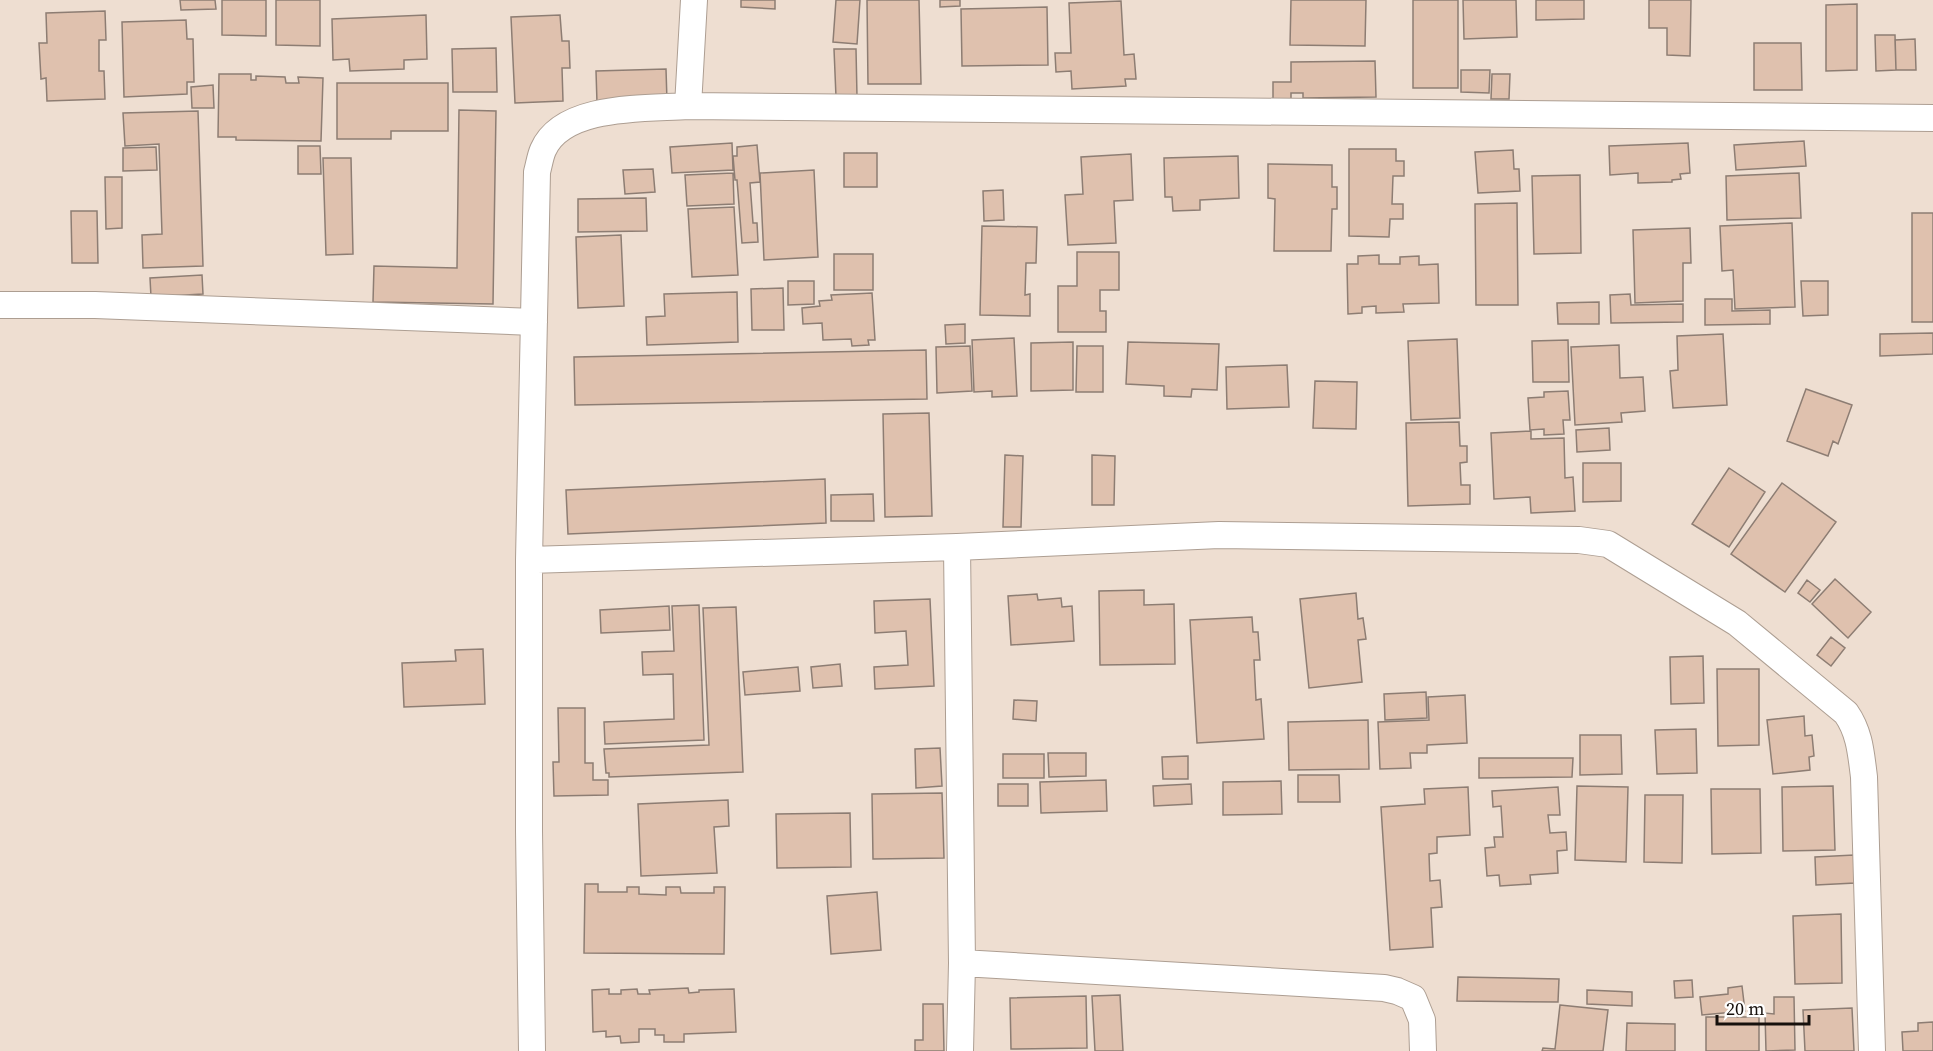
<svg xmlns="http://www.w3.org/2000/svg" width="1933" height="1051" viewBox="0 0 1933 1051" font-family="'Source Serif 4',serif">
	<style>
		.building { fill: #dfc1ae; stroke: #8d7d73; stroke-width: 1.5 }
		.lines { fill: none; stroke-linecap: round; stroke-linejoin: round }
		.street-casing { stroke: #ad9e92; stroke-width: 28 }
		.street { stroke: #fff; stroke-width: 26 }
	</style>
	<rect width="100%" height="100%" fill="#eeded1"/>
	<path class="building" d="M 180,0 L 215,0 L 216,9 L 181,10 Z
		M 222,0 L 266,0 L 266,36 L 222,35 Z
		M 276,0 L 320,0 L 320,46 L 276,45 Z
		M 741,0 L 775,0 L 775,9 L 741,7 Z
		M 836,0 L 860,0 L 857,44 L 833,42 Z
		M 867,0 L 919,0 L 921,84 L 868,84 Z
		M 940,0 L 960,0 L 960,6 L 940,7 Z
		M 1291,0 L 1366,0 L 1365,46 L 1290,45 Z
		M 1413,0 L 1458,0 L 1458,88 L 1413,88 Z
		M 1463,0 L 1516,0 L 1517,37 L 1464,39 Z
		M 1536,0 L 1584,0 L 1584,19 L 1536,20 Z
		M 1649,0 L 1691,0 L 1690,56 L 1667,55 L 1667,28 L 1649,28 Z
		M 1121,1 L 1124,55 L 1134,54 L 1136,79 L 1125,79 L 1126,86 L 1072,89 L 1071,71 L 1056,72 L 1055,53 L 1071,53 L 1069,3 Z
		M 1857,4 L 1857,70 L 1826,71 L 1826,5 Z
		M 1047,7 L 1048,65 L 962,66 L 961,9 Z
		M 105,11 L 106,40 L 99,40 L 99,71 L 104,71 L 105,99 L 47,101 L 46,78 L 41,79 L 39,43 L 47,43 L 46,13 Z
		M 426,15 L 427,59 L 404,60 L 404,69 L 350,71 L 349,59 L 333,60 L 332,19 Z
		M 560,15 L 562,41 L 569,41 L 570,68 L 562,68 L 563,101 L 515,103 L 511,17 Z
		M 186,20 L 187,39 L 193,39 L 194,82 L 187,82 L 187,94 L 124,97 L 122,22 Z
		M 1875,35 L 1895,35 L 1896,70 L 1876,71 Z
		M 1915,39 L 1916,70 L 1896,70 L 1895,40 Z
		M 1754,43 L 1801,43 L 1802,90 L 1754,90 Z
		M 496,48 L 497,92 L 453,92 L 452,49 Z
		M 834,49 L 856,49 L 857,97 L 836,97 Z
		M 1375,61 L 1376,97 L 1303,98 L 1303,93 L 1291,93 L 1291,104 L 1273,105 L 1273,82 L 1291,82 L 1291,62 Z
		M 666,69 L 667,101 L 597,103 L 596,71 Z
		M 1461,70 L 1490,70 L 1489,93 L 1461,92 Z
		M 219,74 L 251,74 L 251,80 L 256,80 L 256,76 L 285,77 L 286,83 L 299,83 L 298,77 L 323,78 L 321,141 L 236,140 L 236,137 L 218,137 Z
		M 1492,74 L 1510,74 L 1509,99 L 1491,99 Z
		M 337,83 L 448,83 L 448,131 L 391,131 L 391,139 L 337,139 Z
		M 213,85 L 214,108 L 192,108 L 191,87 Z
		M 459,110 L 496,111 L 493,304 L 373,302 L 374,266 L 457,268 Z
		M 198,111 L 203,266 L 143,268 L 142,235 L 162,234 L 159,144 L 125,146 L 123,113 Z
		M 1804,141 L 1806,166 L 1736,170 L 1734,145 Z
		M 732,143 L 733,170 L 672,173 L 670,147 Z
		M 1688,143 L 1690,173 L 1680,174 L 1681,179 L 1672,180 L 1672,182 L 1638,183 L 1638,173 L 1610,175 L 1609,146 Z
		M 757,145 L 760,182 L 750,183 L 753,223 L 757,223 L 758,242 L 742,243 L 737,180 L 735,180 L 733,156 L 737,156 L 737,147 Z
		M 298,146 L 320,146 L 321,174 L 298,174 Z
		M 156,147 L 157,170 L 123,171 L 123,148 Z
		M 1349,149 L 1396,149 L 1396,161 L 1404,161 L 1404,176 L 1393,176 L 1392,204 L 1403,204 L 1403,219 L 1390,219 L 1389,237 L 1349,236 Z
		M 1513,150 L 1514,169 L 1519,169 L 1520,191 L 1478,193 L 1475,152 Z
		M 844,153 L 877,153 L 877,187 L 844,187 Z
		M 1131,154 L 1133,200 L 1114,201 L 1116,243 L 1068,245 L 1065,195 L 1083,194 L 1081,157 Z
		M 1238,156 L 1239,198 L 1200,200 L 1200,210 L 1173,211 L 1172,197 L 1165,197 L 1164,158 Z
		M 323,158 L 351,158 L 353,254 L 326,255 Z
		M 1268,164 L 1332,165 L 1332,187 L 1337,187 L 1337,209 L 1332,209 L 1331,251 L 1274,251 L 1275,199 L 1268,198 Z
		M 653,169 L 655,192 L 625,194 L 623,170 Z
		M 814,170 L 818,257 L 764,260 L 760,173 Z
		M 733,173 L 734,204 L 687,206 L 685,175 Z
		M 1799,173 L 1801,218 L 1727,220 L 1726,176 Z
		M 1580,175 L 1581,253 L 1534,254 L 1532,176 Z
		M 105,177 L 122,177 L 122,228 L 106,229 Z
		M 1003,190 L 1004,220 L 984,221 L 983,191 Z
		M 646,198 L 647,231 L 578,232 L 578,199 Z
		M 1517,203 L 1518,305 L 1476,305 L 1475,204 Z
		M 734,207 L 738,275 L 692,277 L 688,209 Z
		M 71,211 L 97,211 L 98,263 L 72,263 Z
		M 1912,213 L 1933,213 L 1933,322 L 1912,322 Z
		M 1792,223 L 1795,307 L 1735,309 L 1733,270 L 1722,271 L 1720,226 Z
		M 982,226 L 1037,227 L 1036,263 L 1026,263 L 1025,295 L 1030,294 L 1030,316 L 980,315 Z
		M 1690,228 L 1691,263 L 1683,263 L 1683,301 L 1635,303 L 1633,230 Z
		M 621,235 L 624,306 L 578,308 L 576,237 Z
		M 1077,252 L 1119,252 L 1119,290 L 1100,290 L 1100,311 L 1106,311 L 1106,332 L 1058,332 L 1058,286 L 1077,286 Z
		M 834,254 L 873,254 L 873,290 L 834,290 Z
		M 1379,255 L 1379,264 L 1400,264 L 1400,257 L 1419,256 L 1419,265 L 1438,264 L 1439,303 L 1403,304 L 1404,312 L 1376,313 L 1376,306 L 1362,307 L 1362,313 L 1348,314 L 1347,264 L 1358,264 L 1358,256 Z
		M 202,275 L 203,294 L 151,297 L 150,278 Z
		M 788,281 L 814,281 L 814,304 L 788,305 Z
		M 1801,281 L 1828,281 L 1828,315 L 1803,316 Z
		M 783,288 L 784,330 L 752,330 L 751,289 Z
		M 737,292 L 738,342 L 647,345 L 646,317 L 665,316 L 664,294 Z
		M 872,293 L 875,340 L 868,340 L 869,345 L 852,346 L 851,339 L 823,340 L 822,323 L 803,324 L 802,308 L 820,306 L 819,301 L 832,300 L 831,295 Z
		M 1630,294 L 1631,305 L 1683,304 L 1683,322 L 1611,323 L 1610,295 Z
		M 1705,299 L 1732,299 L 1732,311 L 1770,310 L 1770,324 L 1705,325 Z
		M 1599,302 L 1599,324 L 1558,324 L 1557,303 Z
		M 965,324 L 965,343 L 946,344 L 945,325 Z
		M 1933,333 L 1933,354 L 1880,356 L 1880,334 Z
		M 1723,334 L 1727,405 L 1673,408 L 1670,371 L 1678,370 L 1677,336 Z
		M 1014,338 L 1017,396 L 992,397 L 992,391 L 974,392 L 972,340 Z
		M 1457,339 L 1460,418 L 1411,420 L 1408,341 Z
		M 1568,340 L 1569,382 L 1533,382 L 1532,341 Z
		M 1073,342 L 1073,390 L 1031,391 L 1031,343 Z
		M 1128,342 L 1219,344 L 1217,390 L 1192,389 L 1191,397 L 1164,396 L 1164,386 L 1126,384 Z
		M 1619,345 L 1620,378 L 1643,377 L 1645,411 L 1621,413 L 1622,422 L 1575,425 L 1571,347 Z
		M 970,346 L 972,391 L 937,393 L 936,347 Z
		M 1077,346 L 1103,346 L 1103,392 L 1076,392 Z
		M 926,350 L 927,399 L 575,405 L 574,357 Z
		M 1287,365 L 1289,407 L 1227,409 L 1226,367 Z
		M 1315,381 L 1357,382 L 1356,429 L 1313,428 Z
		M 1806,389 L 1852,405 L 1838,444 L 1833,441 L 1828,456 L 1787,441 Z
		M 1568,391 L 1570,420 L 1563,420 L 1564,434 L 1544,435 L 1544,429 L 1530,430 L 1528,398 L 1544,397 L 1544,392 Z
		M 929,413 L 932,516 L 885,517 L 883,414 Z
		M 1459,422 L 1460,446 L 1467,446 L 1467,462 L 1460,463 L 1461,485 L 1470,485 L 1470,504 L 1408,506 L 1406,423 Z
		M 1609,428 L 1610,450 L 1577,452 L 1576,430 Z
		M 1531,431 L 1531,439 L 1564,438 L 1565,478 L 1573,477 L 1575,511 L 1531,513 L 1530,497 L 1494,499 L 1491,433 Z
		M 1005,455 L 1023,456 L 1021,527 L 1003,527 Z
		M 1092,455 L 1115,456 L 1114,505 L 1092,505 Z
		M 1583,463 L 1621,463 L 1621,501 L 1583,502 Z
		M 1729,468 L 1765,492 L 1729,547 L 1692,524 Z
		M 825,479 L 826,523 L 568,534 L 566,490 Z
		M 1782,483 L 1836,522 L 1785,592 L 1731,554 Z
		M 873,494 L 874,521 L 831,521 L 831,495 Z
		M 1835,579 L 1871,612 L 1848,638 L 1812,604 Z
		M 1807,580 L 1820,590 L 1810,602 L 1798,593 Z
		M 1144,590 L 1144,605 L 1174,604 L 1175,664 L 1100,665 L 1099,591 Z
		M 1356,593 L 1358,619 L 1363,618 L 1366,639 L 1358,640 L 1362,682 L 1309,688 L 1300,599 Z
		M 1037,594 L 1038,600 L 1061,598 L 1062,607 L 1072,606 L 1074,641 L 1011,645 L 1008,596 Z
		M 930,599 L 934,686 L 875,689 L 874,667 L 908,665 L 906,631 L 875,633 L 874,601 Z
		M 699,605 L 704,740 L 605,744 L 604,722 L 674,719 L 673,674 L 643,675 L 642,652 L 674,651 L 672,606 Z
		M 669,606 L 670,630 L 601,633 L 600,610 Z
		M 736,607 L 743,772 L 609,777 L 609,773 L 606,773 L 604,749 L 709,745 L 703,608 Z
		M 1252,617 L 1253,632 L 1258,632 L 1260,660 L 1254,660 L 1256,700 L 1261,699 L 1264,739 L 1197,743 L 1190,620 Z
		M 1831,637 L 1845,648 L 1831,666 L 1817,655 Z
		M 483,649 L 485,704 L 404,707 L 402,663 L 456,661 L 455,650 Z
		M 1703,656 L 1704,703 L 1671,704 L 1670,657 Z
		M 840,664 L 842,686 L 813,688 L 811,667 Z
		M 798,667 L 800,691 L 745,695 L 743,672 Z
		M 1717,669 L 1759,669 L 1759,745 L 1718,746 Z
		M 1426,692 L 1427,718 L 1385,720 L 1384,694 Z
		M 1465,695 L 1467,743 L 1427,745 L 1427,753 L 1410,753 L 1411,768 L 1380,769 L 1378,722 L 1429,720 L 1428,697 Z
		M 1014,700 L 1037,701 L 1036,721 L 1013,719 Z
		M 558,708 L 585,708 L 585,763 L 593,763 L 593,780 L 608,780 L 608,795 L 554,796 L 553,762 L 559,762 Z
		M 1804,716 L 1805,736 L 1812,735 L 1814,756 L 1809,757 L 1810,770 L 1773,774 L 1767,720 Z
		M 1368,720 L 1369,769 L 1289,770 L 1288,722 Z
		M 1696,729 L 1697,773 L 1657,774 L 1655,730 Z
		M 1580,735 L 1621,735 L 1622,774 L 1580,775 Z
		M 940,748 L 942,786 L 916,788 L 915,749 Z
		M 1048,753 L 1086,753 L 1086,776 L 1049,777 Z
		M 1003,754 L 1044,754 L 1044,778 L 1003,778 Z
		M 1188,756 L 1188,779 L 1163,779 L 1162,757 Z
		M 1479,758 L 1573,758 L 1572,777 L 1479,778 Z
		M 1298,775 L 1339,775 L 1340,802 L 1298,802 Z
		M 1106,780 L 1107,811 L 1041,813 L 1040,782 Z
		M 1281,781 L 1282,814 L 1223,815 L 1223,782 Z
		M 998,784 L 1028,784 L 1028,806 L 998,806 Z
		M 1191,784 L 1192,804 L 1154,806 L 1153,786 Z
		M 1577,786 L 1628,787 L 1626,862 L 1575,860 Z
		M 1833,786 L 1835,850 L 1783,851 L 1782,787 Z
		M 1468,787 L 1470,835 L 1437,837 L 1437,853 L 1429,854 L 1430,881 L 1440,880 L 1442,907 L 1431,908 L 1433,947 L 1390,950 L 1381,807 L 1425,804 L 1424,789 Z
		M 1558,787 L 1560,815 L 1548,815 L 1550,833 L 1566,832 L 1567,850 L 1557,851 L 1558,873 L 1530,875 L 1531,884 L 1500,886 L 1499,875 L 1487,876 L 1485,848 L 1495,847 L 1494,837 L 1503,837 L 1501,806 L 1493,807 L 1492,791 Z
		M 1711,789 L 1760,789 L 1761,853 L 1712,854 Z
		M 942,793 L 944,858 L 873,859 L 872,794 Z
		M 1645,795 L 1683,795 L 1682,863 L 1644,862 Z
		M 728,800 L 729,826 L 714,827 L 717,873 L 641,876 L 638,804 Z
		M 850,813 L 851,867 L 777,868 L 776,814 Z
		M 1854,855 L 1855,883 L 1816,885 L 1815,857 Z
		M 585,884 L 598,884 L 598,892 L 627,892 L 627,887 L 639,887 L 639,894 L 666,895 L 666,887 L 680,887 L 681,893 L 714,893 L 714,887 L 725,887 L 724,954 L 584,953 Z
		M 877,892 L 881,950 L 831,954 L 827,896 Z
		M 1841,914 L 1842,983 L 1795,984 L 1793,916 Z
		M 1458,977 L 1559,979 L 1558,1002 L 1457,1001 Z
		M 1692,980 L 1693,997 L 1675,998 L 1674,981 Z
		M 1742,986 L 1745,1011 L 1702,1015 L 1700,997 L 1728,994 L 1728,988 Z
		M 688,988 L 689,993 L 699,992 L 699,990 L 734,989 L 736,1032 L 684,1034 L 684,1042 L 664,1042 L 664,1035 L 655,1035 L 655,1029 L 639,1029 L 639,1042 L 621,1043 L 620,1036 L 606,1037 L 606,1031 L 593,1032 L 592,990 L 609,989 L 609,994 L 621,994 L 621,990 L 637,989 L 638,994 L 650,994 L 649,990 Z
		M 1587,990 L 1632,992 L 1632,1006 L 1587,1004 Z
		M 1120,995 L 1123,1051 L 1095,1051 L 1092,996 Z
		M 1086,996 L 1087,1048 L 1011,1049 L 1010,998 Z
		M 1774,997 L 1794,997 L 1795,1050 L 1766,1051 L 1765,1013 L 1774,1014 Z
		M 923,1004 L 943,1004 L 944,1051 L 915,1051 L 915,1040 L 923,1040 Z
		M 1560,1005 L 1608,1010 L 1603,1051 L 1542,1051 L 1543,1048 L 1555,1049 Z
		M 1852,1008 L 1854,1051 L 1805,1051 L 1803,1010 Z
		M 1706,1017 L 1759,1017 L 1759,1051 L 1706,1051 Z
		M 1933,1022 L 1933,1051 L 1903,1051 L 1902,1032 L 1918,1031 L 1918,1023 Z
		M 1627,1023 L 1675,1024 L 1675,1051 L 1626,1051 Z"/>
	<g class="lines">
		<defs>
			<path id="street" d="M 688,106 L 694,0
				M 0,305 L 95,305 L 534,322
				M 957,547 L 962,963 L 960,1051
				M 529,560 L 957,547 L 1219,535 L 1579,540 L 1608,544 L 1737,623 L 1846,713 C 1860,733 1861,754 1864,777 L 1872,1051
				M 962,963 L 1384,988 L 1397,991 L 1413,998 L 1422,1020 L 1423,1051
				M 532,1051 L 529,831 L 529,560 L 537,172 C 539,165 540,157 543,150 C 563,104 646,109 688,106 L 1933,118"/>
		</defs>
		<use href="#street" class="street-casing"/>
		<use href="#street" class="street"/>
	</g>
	<path d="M1717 1015v9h92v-9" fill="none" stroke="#16100c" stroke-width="3"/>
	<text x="1726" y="1015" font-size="18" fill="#16100c" stroke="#ffffff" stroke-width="4.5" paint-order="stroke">20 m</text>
</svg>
